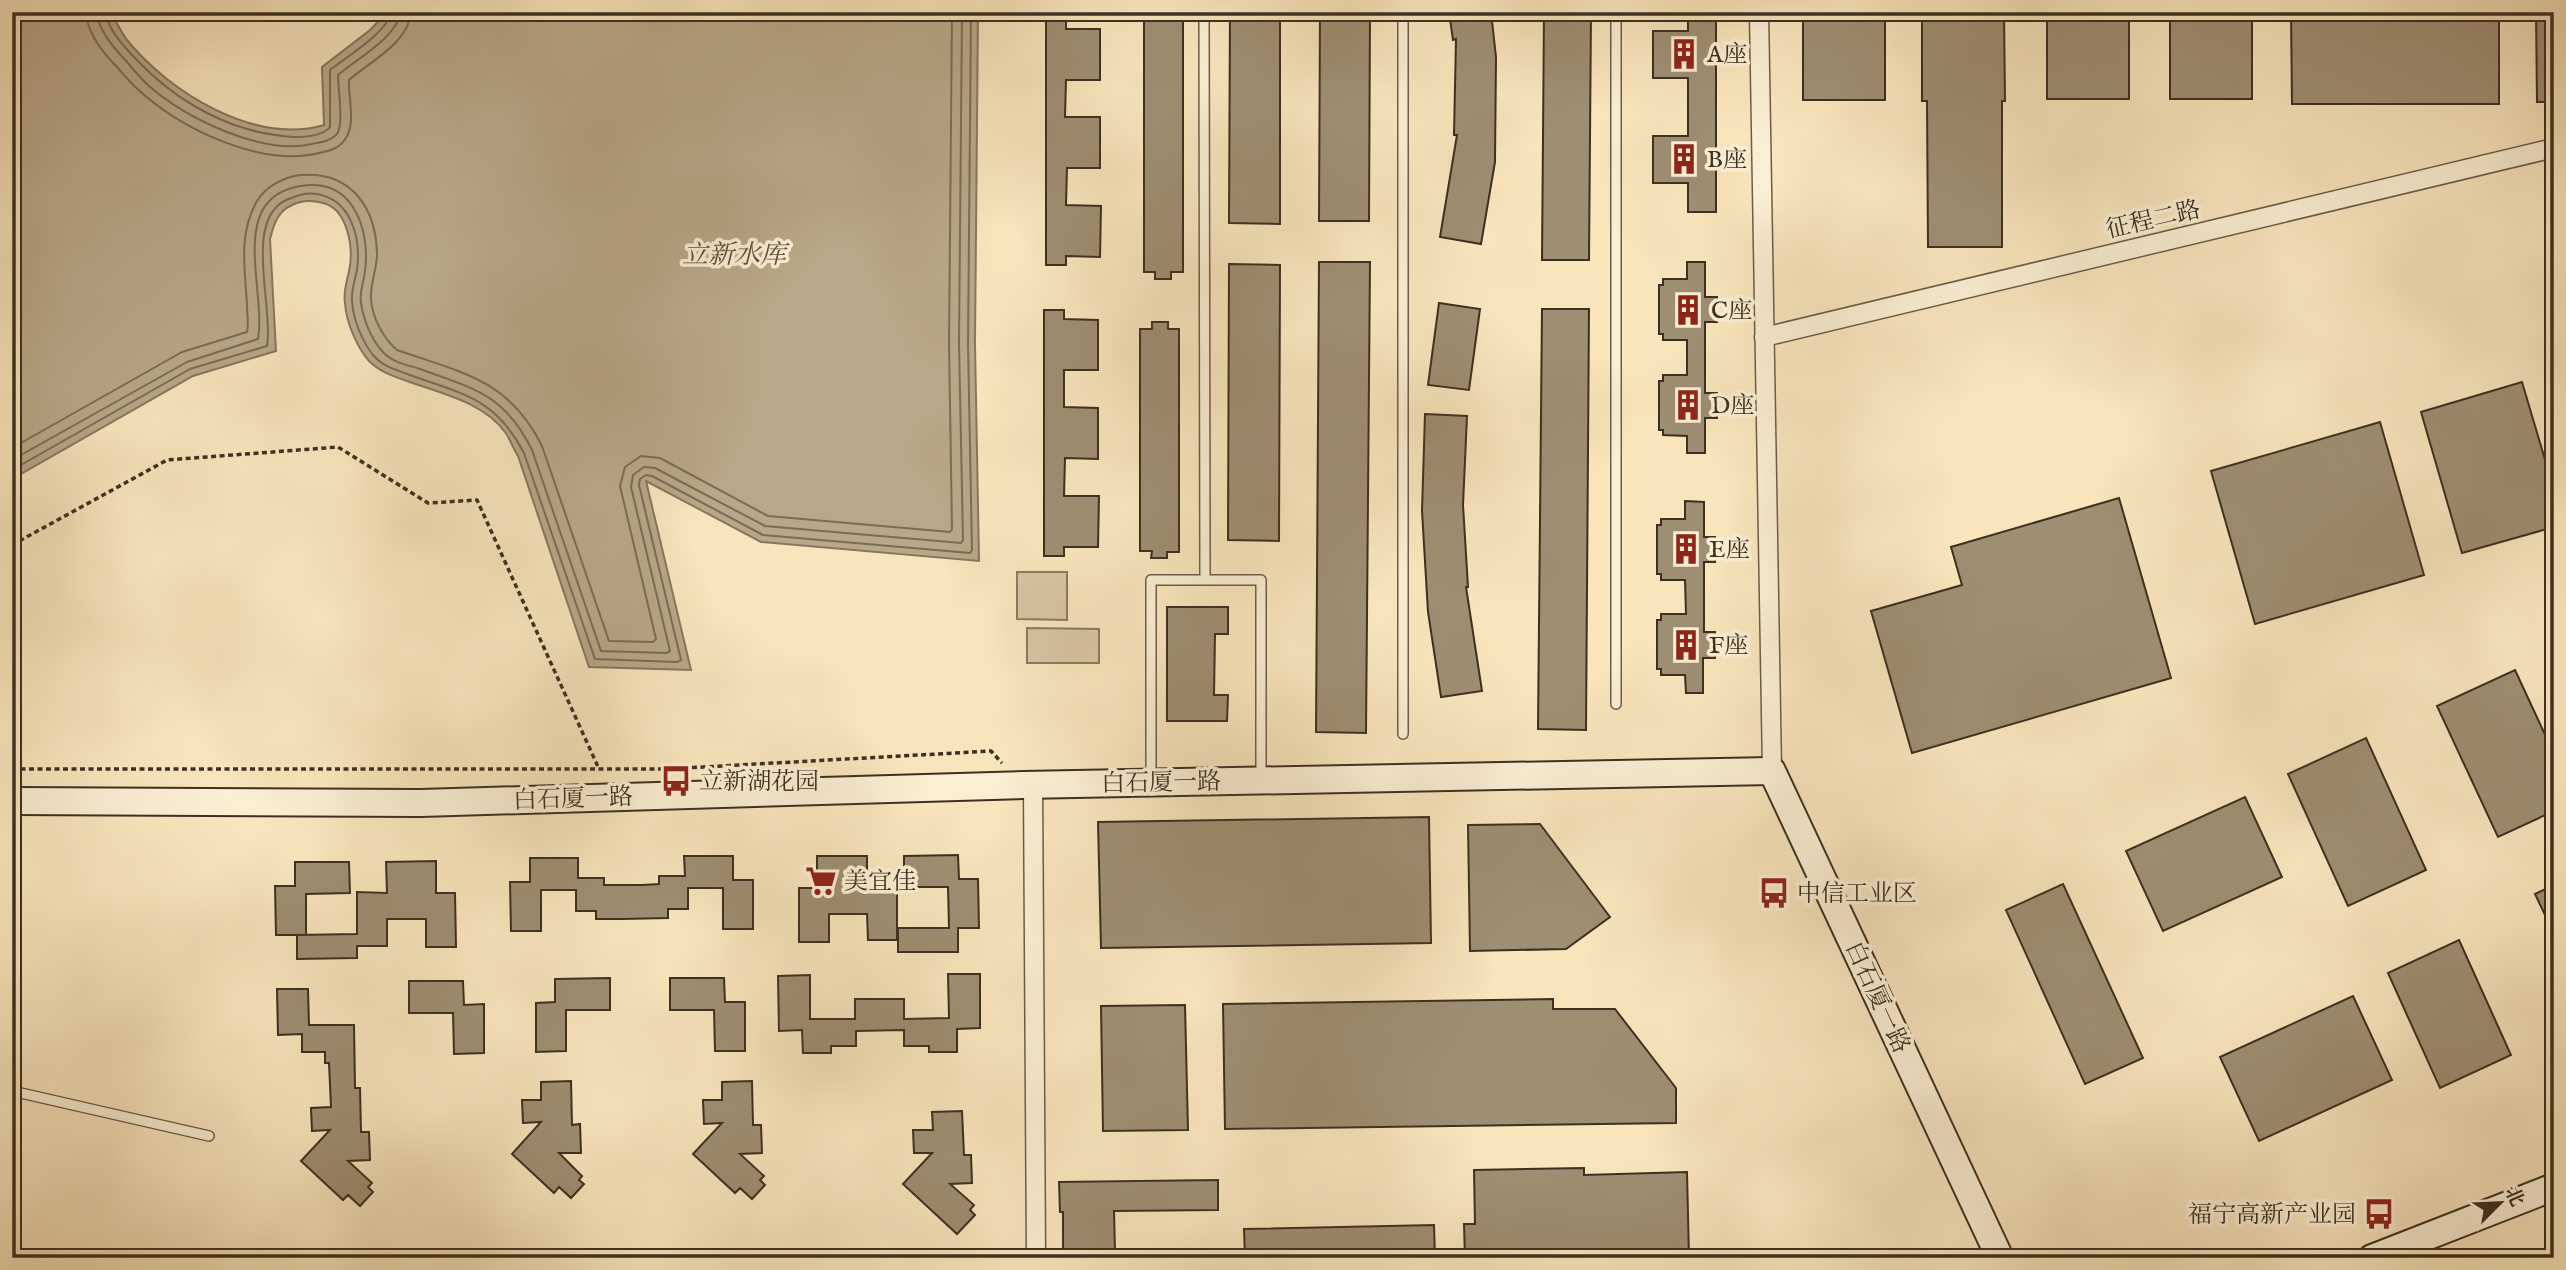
<svg xmlns="http://www.w3.org/2000/svg" width="2566" height="1270" viewBox="0 0 2566 1270" font-family="'IM FELL English','Noto Serif SC',serif">
	<style>
		.green { fill: #d8c6a2; stroke: #8a7b62; stroke-width: 2 }
		.water { fill: #b8a788; stroke: #87775f; stroke-width: 2 }
		.lines { fill: none; stroke-linecap: round; stroke-linejoin: round }
		.shore { stroke: #7a6c55; stroke-width: 2 }
		.building { fill: #9e8e72; stroke: #3d3022; stroke-width: 2 }
		.lane-casing { stroke: #6c5d48; stroke-width: 12 }
		.street-casing { stroke: #6c5d48; stroke-width: 21 }
		.secondary-casing { stroke: #3d3022; stroke-width: 30 }
		.path { stroke: #3d3022; stroke-width: 3.5; stroke-dasharray: 5 3.5; stroke-linecap: butt }
		.lane { stroke: #faeed3; stroke-width: 9 }
		.street { stroke: #faeed3; stroke-width: 18 }
		.secondary { stroke: #faeed3; stroke-width: 26 }
		.labels { text-anchor: middle; stroke-width: 7; stroke-linejoin: round; paint-order: stroke }
		.poi-label { font-size: 24px; fill: #3d3022; stroke: #faeed3; text-anchor: start }
		.street-label { font-size: 24px; fill: #3d3022; stroke: #faeed3 }
		.water-label { font-size: 26px; font-style: italic; fill: #5c4e3c; stroke: #faeed3 }
	</style>
	<rect width="100%" height="100%" fill="#f8e5bc"/>
	<filter id="stains"><feTurbulence type="fractalNoise" baseFrequency=".00286" numOctaves="4"/><feColorMatrix values="0 0 0 0 .2 0 0 0 0 .09 0 0 0 0 .02 0 0 0 .5 -.17"/></filter>
	<radialGradient id="worn" r=".72"><stop offset=".6" stop-color="#630" stop-opacity="0"/><stop offset="1" stop-color="#630" stop-opacity=".3"/></radialGradient>
	<path class="green" d="M 1017,572 L 1067,572 L 1067,620 L 1017,619 Z
		M 1027,628 L 1099,629 L 1099,663 L 1027,663 Z"/>
	<path class="water" d="M 12,12 L 111,12 C 116,21 121,32 127,40 C 170,93 255,145 324,125 L 322,67 L 370,30 L 387,12 L 978,12 L 975,344 L 979,561 L 761,542 L 646,481 L 691,670 L 589,667 L 518,456 C 513,448 510,439 505,432 C 483,402 440,393 407,381 C 393,376 380,372 369,361 C 357,347 346,322 345,303 C 343,291 347,282 349,271 C 354,249 348,209 323,203 C 312,200 302,200 292,205 C 277,212 274,224 270,239 L 276,351 L 193,376 L 12,479 Z"/>
	<g class="lines">
		<path class="shore" d="M 86,12 C 87,32 103,53 117,67 C 125,76 133,86 143,94 C 186,131 262,167 319,153 C 330,151 340,148 346,138 C 356,122 348,97 349,80 C 369,62 409,43 411,12
			M 97,12 C 98,31 115,49 127,62 C 134,70 141,79 149,86 C 186,118 262,156 312,144 C 321,142 331,141 337,134 C 344,123 338,89 338,75 C 355,60 399,36 400,12
			M 106,12 C 107,29 123,45 134,57 C 176,102 232,134 295,137 C 306,137 323,136 330,127 L 330,70 C 345,58 389,31 391,12
			M 12,448 L 182,352 L 247,332 C 249,323 247,314 247,305 C 245,269 238,234 257,201 C 266,186 284,177 301,175 C 352,171 377,209 377,257 C 376,271 370,285 371,299 C 372,317 383,338 397,350 C 462,373 509,379 542,446 L 609,641 L 653,642 L 656,639 L 620,486 L 625,467 L 641,456 L 660,458 L 768,516 L 950,532 L 952,529 L 949,344 L 952,12
			M 12,460 L 187,362 L 258,339 C 267,288 223,190 310,185 C 356,183 370,234 365,271 C 364,282 359,291 361,303 C 363,318 371,339 382,351 C 391,362 407,365 420,369 C 475,389 504,394 532,450 L 601,651 L 666,653 L 670,651 L 631,487 L 633,475 L 644,467 L 655,468 L 765,526 L 961,543 L 963,540 L 959,344 L 962,12
			M 12,470 L 190,369 L 267,346 C 274,308 243,221 286,200 C 296,196 306,192 317,194 C 352,200 361,239 357,270 C 355,281 351,290 352,301 C 353,319 362,341 373,355 C 383,367 397,370 410,375 C 465,395 495,398 524,453 L 595,659 L 677,662 L 681,660 L 639,485 L 640,479 L 646,475 L 652,476 L 763,535 L 970,553 L 972,550 L 968,344 L 971,12"/>
	</g>
	<path class="building" d="M 1144,12 L 1183,12 L 1183,272 L 1171,272 L 1171,279 L 1155,279 L 1155,272 L 1144,272 Z
		M 1230,12 L 1280,12 L 1280,224 L 1229,223 Z
		M 1320,12 L 1370,12 L 1369,221 L 1319,221 Z
		M 1449,12 L 1491,12 L 1496,57 L 1495,162 L 1481,244 L 1440,237 L 1457,135 L 1454,135 L 1456,39 L 1453,40 Z
		M 1544,12 L 1591,12 L 1589,260 L 1542,260 Z
		M 1688,12 L 1716,12 L 1716,212 L 1688,212 L 1688,183 L 1653,183 L 1653,136 L 1688,136 L 1688,78 L 1653,78 L 1653,31 L 1688,31 Z
		M 1803,12 L 1885,12 L 1885,100 L 1803,100 Z
		M 1922,12 L 2004,12 L 2005,101 L 2002,101 L 2002,247 L 1928,247 L 1927,101 L 1922,101 Z
		M 2047,12 L 2129,12 L 2129,99 L 2047,99 Z
		M 2170,12 L 2252,12 L 2252,99 L 2170,99 Z
		M 2291,12 L 2499,12 L 2499,104 L 2292,104 Z
		M 2536,12 L 2554,12 L 2554,102 L 2537,102 Z
		M 1046,19 L 1066,20 L 1066,29 L 1100,29 L 1100,80 L 1066,80 L 1065,117 L 1100,117 L 1100,168 L 1067,168 L 1066,205 L 1101,206 L 1100,257 L 1066,256 L 1066,265 L 1046,265 Z
		M 1319,262 L 1370,262 L 1366,733 L 1316,732 Z
		M 1687,262 L 1705,262 L 1705,297 L 1717,297 L 1717,322 L 1705,322 L 1705,393 L 1717,393 L 1717,418 L 1705,418 L 1705,453 L 1687,453 L 1687,436 L 1663,435 L 1663,430 L 1659,430 L 1659,381 L 1663,381 L 1663,375 L 1687,375 L 1687,340 L 1663,340 L 1663,334 L 1659,334 L 1659,285 L 1663,285 L 1663,279 L 1687,279 Z
		M 1229,264 L 1280,265 L 1279,541 L 1228,540 Z
		M 1439,303 L 1480,309 L 1469,390 L 1428,385 Z
		M 1542,309 L 1589,309 L 1586,730 L 1538,729 Z
		M 1044,310 L 1064,310 L 1064,319 L 1098,320 L 1098,370 L 1064,370 L 1064,407 L 1098,408 L 1098,459 L 1065,458 L 1064,496 L 1099,496 L 1098,547 L 1064,547 L 1064,556 L 1044,556 Z
		M 1152,322 L 1168,322 L 1168,329 L 1179,329 L 1179,552 L 1167,552 L 1167,558 L 1151,558 L 1152,551 L 1140,551 L 1140,329 L 1152,329 Z
		M 2522,382 L 2554,490 L 2554,527 L 2462,553 L 2421,412 Z
		M 1425,414 L 1467,416 L 1463,505 L 1468,587 L 1466,587 L 1482,691 L 1441,697 L 1428,612 L 1422,511 Z
		M 2380,422 L 2424,575 L 2255,624 L 2211,471 Z
		M 2119,498 L 2171,678 L 1912,753 L 1871,611 L 1962,585 L 1951,547 Z
		M 1685,501 L 1704,502 L 1704,537 L 1715,537 L 1715,562 L 1704,562 L 1704,632 L 1715,632 L 1715,658 L 1703,658 L 1703,693 L 1686,693 L 1685,675 L 1661,675 L 1661,669 L 1657,669 L 1657,620 L 1661,620 L 1661,614 L 1686,614 L 1685,580 L 1661,580 L 1661,574 L 1657,574 L 1657,525 L 1661,525 L 1661,519 L 1685,519 Z
		M 1167,607 L 1228,607 L 1228,634 L 1215,634 L 1214,695 L 1228,695 L 1227,721 L 1167,721 Z
		M 2515,670 L 2554,754 L 2554,811 L 2498,837 L 2437,706 Z
		M 2366,738 L 2426,870 L 2348,906 L 2288,774 Z
		M 2245,797 L 2282,877 L 2163,931 L 2126,851 Z
		M 1429,817 L 1431,943 L 1101,948 L 1098,822 Z
		M 1540,824 L 1610,917 L 1566,949 L 1470,951 L 1468,825 Z
		M 958,855 L 959,879 L 978,879 L 979,928 L 958,928 L 958,952 L 898,952 L 898,928 L 949,928 L 948,887 L 904,887 L 904,856 Z
		M 684,856 L 733,856 L 733,880 L 753,880 L 753,929 L 723,929 L 723,888 L 688,888 L 688,909 L 668,909 L 668,918 L 622,919 L 596,919 L 596,911 L 576,911 L 576,890 L 541,890 L 541,931 L 511,931 L 510,882 L 530,882 L 530,858 L 578,858 L 578,878 L 604,878 L 604,885 L 642,885 L 659,884 L 659,876 L 685,876 Z
		M 817,856 L 867,856 L 867,887 L 897,887 L 897,940 L 868,940 L 867,914 L 829,914 L 829,942 L 799,942 L 799,888 L 817,888 Z
		M 436,861 L 436,893 L 455,893 L 456,947 L 426,947 L 426,919 L 387,919 L 387,946 L 357,946 L 357,958 L 297,959 L 297,935 L 357,934 L 357,892 L 387,893 L 386,862 Z
		M 295,862 L 349,862 L 350,893 L 306,894 L 306,935 L 276,935 L 275,886 L 295,886 Z
		M 2063,884 L 2143,1058 L 2085,1084 L 2006,910 Z
		M 2554,885 L 2554,934 L 2535,894 Z
		M 2459,940 L 2511,1055 L 2440,1088 L 2388,973 Z
		M 948,974 L 980,974 L 980,1028 L 957,1029 L 957,1052 L 929,1052 L 929,1046 L 904,1046 L 904,1030 L 856,1031 L 856,1046 L 831,1046 L 831,1053 L 803,1053 L 802,1030 L 779,1031 L 778,976 L 810,975 L 810,1019 L 855,1019 L 855,999 L 904,999 L 904,1019 L 949,1018 Z
		M 610,978 L 610,1010 L 566,1010 L 566,1051 L 536,1052 L 536,1003 L 555,1002 L 555,979 Z
		M 670,978 L 724,978 L 725,1002 L 745,1002 L 745,1051 L 715,1051 L 714,1010 L 670,1010 Z
		M 409,981 L 463,981 L 464,1005 L 484,1004 L 484,1053 L 454,1054 L 453,1013 L 409,1013 Z
		M 277,989 L 308,989 L 309,1025 L 354,1025 L 355,1088 L 360,1088 L 361,1132 L 369,1132 L 370,1160 L 348,1161 L 372,1183 L 368,1187 L 373,1192 L 360,1206 L 348,1195 L 343,1200 L 301,1161 L 330,1130 L 312,1131 L 311,1108 L 331,1107 L 329,1063 L 325,1063 L 325,1052 L 302,1052 L 302,1034 L 278,1035 Z
		M 2353,996 L 2392,1080 L 2259,1141 L 2220,1057 Z
		M 1553,999 L 1553,1009 L 1615,1009 L 1676,1088 L 1676,1123 L 1225,1129 L 1223,1004 Z
		M 1185,1005 L 1188,1130 L 1103,1131 L 1101,1006 Z
		M 571,1081 L 572,1125 L 580,1124 L 581,1153 L 559,1153 L 582,1176 L 579,1180 L 584,1184 L 571,1198 L 559,1187 L 554,1193 L 512,1154 L 541,1122 L 523,1123 L 522,1100 L 541,1100 L 541,1082 Z
		M 752,1081 L 753,1125 L 761,1125 L 762,1153 L 740,1154 L 764,1176 L 760,1180 L 765,1185 L 752,1199 L 740,1188 L 735,1193 L 693,1154 L 722,1123 L 704,1124 L 703,1100 L 722,1100 L 722,1082 Z
		M 962,1111 L 964,1155 L 971,1155 L 972,1183 L 950,1184 L 974,1205 L 970,1210 L 975,1215 L 957,1234 L 903,1184 L 932,1153 L 914,1153 L 913,1130 L 933,1130 L 932,1112 Z
		M 1584,1168 L 1584,1175 L 1687,1172 L 1689,1258 L 1465,1258 L 1464,1224 L 1475,1224 L 1474,1170 Z
		M 1218,1180 L 1218,1210 L 1114,1211 L 1115,1251 L 1063,1251 L 1063,1212 L 1060,1212 L 1059,1182 Z
		M 1434,1225 L 1435,1258 L 1245,1258 L 1244,1229 Z"/>
	<g class="lines">
		<defs>
			<path id="lane" d="M 1204,12 L 1205,580
				M 1616,12 L 1616,704
				M 1403,734 L 1403,12
				M 1151,780 L 1151,580 L 1261,580 L 1261,777
				M 12,1091 L 209,1136"/>
			<path id="street" d="M 1759,12 L 1772,771
				M 1764,337 L 2554,148
				M 1033,785 L 1036,1258"/>
			<path id="secondary" d="M 12,801 L 421,803 L 1023,785 L 1772,771 L 2000,1258
				M 2372,1258 L 2554,1187"/>
		</defs>
		<use href="#lane" class="lane-casing"/>
		<use href="#street" class="street-casing"/>
		<use href="#secondary" class="secondary-casing"/>
		<path class="path" d="M 12,545 L 167,460 L 338,447 L 428,503 L 477,500 L 599,769
			M 12,769 L 667,769 L 991,751 L 1002,763"/>
		<use href="#lane" class="lane"/>
		<use href="#street" class="street"/>
		<use href="#secondary" class="secondary"/>
	</g>
	<defs>
		<symbol id="building-bare" viewBox="-9 -9 18 18"><path d="M-4-6H4V6H1V3H-1V6H-4ZM-2.5-4.3h1.7v1.8h-1.7ZM.8-4.3h1.7v1.8H.8ZM-2.5-1h1.7V.8h-1.7ZM.8-1h1.7V.8H.8Z" fill="#8f2418" stroke="#faeed3" stroke-width="2.5" paint-order="stroke"/></symbol>
		<symbol id="bus-bare" viewBox="-9 -9 18 18"><path d="M-5-6H5V4H4V6H2V4H-2V6H-4V4H-5ZM-3.5-4V0h7V-4ZM-3.5 1.2v1.5H-2V1.2ZM2 1.2v1.5H3.5V1.2Z" fill="#8f2418" stroke="#faeed3" stroke-width="2.5" paint-order="stroke"/></symbol>
		<symbol id="supermarket-bare" viewBox="-9 -9 18 18"><path d="M-6-5.5h2.5l.6 2H6L4.5 2H-2.5L-4.4-4H-6ZM-1.5 3.2a1.3 1.3 0 1 0 .1 0ZM3 3.2a1.3 1.3 0 1 0 .1 0Z" fill="#8f2418" stroke="#faeed3" stroke-width="2.5" paint-order="stroke"/></symbol>
	</defs>
	<g fill-rule="evenodd">
		<use href="#building-bare" x="1662" y="32" width="44" height="44"/>
		<use href="#building-bare" x="1662" y="137" width="44" height="44"/>
		<use href="#building-bare" x="1666" y="288" width="44" height="44"/>
		<use href="#building-bare" x="1666" y="383" width="44" height="44"/>
		<use href="#building-bare" x="1664" y="527" width="44" height="44"/>
		<use href="#building-bare" x="1664" y="623" width="44" height="44"/>
		<use href="#bus-bare" x="654" y="759" width="44" height="44"/>
		<use href="#supermarket-bare" x="799" y="859" width="44" height="44"/>
		<use href="#bus-bare" x="1752" y="871" width="44" height="44"/>
		<use href="#bus-bare" x="2357" y="1192" width="44" height="44"/>
	</g>
	<g class="labels">
		<g class="poi-label">
			<text x="1707" y="62">A座</text>
			<text x="1707" y="167">B座</text>
			<text x="1711" y="318">C座</text>
			<text x="1711" y="413">D座</text>
			<text x="1709" y="557">E座</text>
			<text x="1709" y="653">F座</text>
			<text x="699" y="789">立新湖花园</text>
			<text x="844" y="889">美宜佳</text>
			<text x="1797" y="901">中信工业区</text>
			<text x="2356" y="1222" text-anchor="end">福宁高新产业园</text>
		</g>
		<g class="street-label">
			<text transform="translate(2153 219) rotate(-13)" y="8">征程二路</text>
			<text transform="translate(1161 782) rotate(-1)" y="8">白石厦一路</text>
			<text transform="translate(573 798) rotate(-2)" y="8">白石厦一路</text>
			<text transform="translate(1878 997) rotate(65)" y="8">白石厦一路</text>
		</g>
		<g class="water-label">
			<text x="734" y="263">立新水库</text>
		</g>
	</g>
	<rect width="2566" height="1270" fill="none" stroke="#f8e5bc" stroke-width="42"/>
	<rect x="14" y="14" width="2538" height="1242" fill="none" stroke="#3d3022" stroke-width="3.5"/>
	<rect x="21" y="21" width="2524" height="1228" fill="none" stroke="#3d3022" stroke-width="2"/>
	<g transform="translate(2500 1203) rotate(66)" stroke="#faeed3" stroke-width="5" paint-order="stroke">
	<path d="M0-5L12 26L0 18L-12 26Z" fill="#3d3022"/>
	<text y="-10" font-size="19" font-weight="bold" text-anchor="middle" fill="#3d3022">北</text>
	</g>
	<rect width="100%" height="100%" filter="url(#stains)"/>
	<rect width="100%" height="100%" fill="url(#worn)"/>
</svg>
